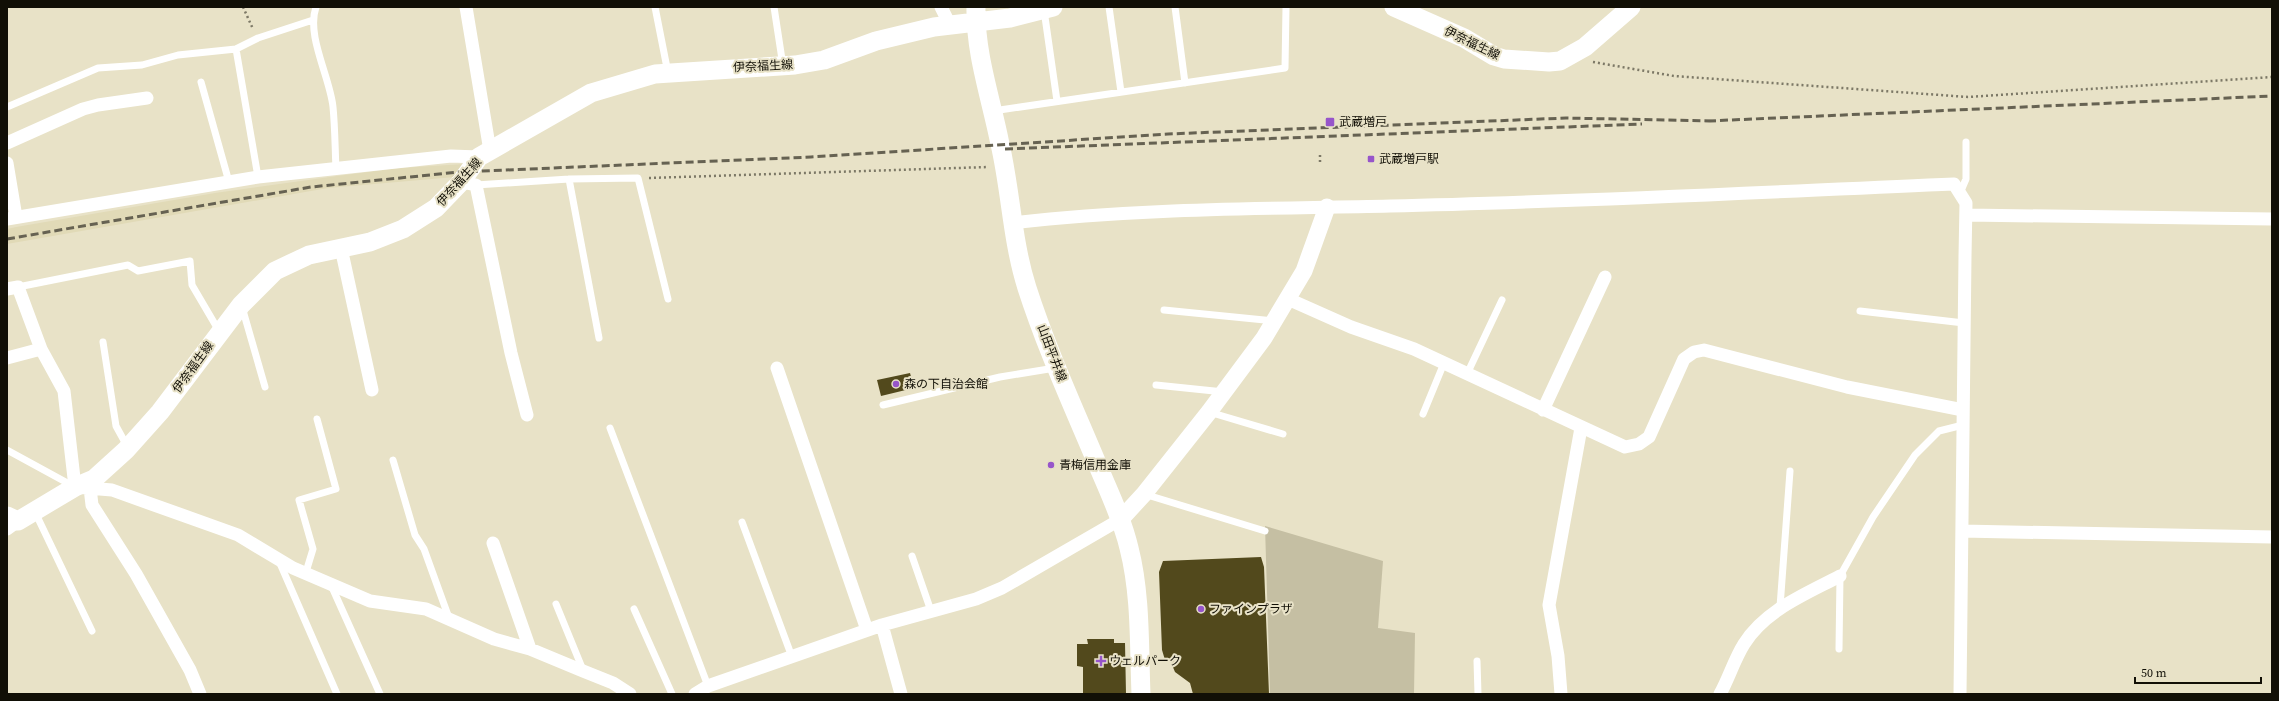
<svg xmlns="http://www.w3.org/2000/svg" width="2279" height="701" viewBox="0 0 2279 701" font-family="'Source Serif 4','Noto Sans JP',serif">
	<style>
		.built { fill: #e1dab7 }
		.green { fill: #c5bfa3 }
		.building { fill: #52491c }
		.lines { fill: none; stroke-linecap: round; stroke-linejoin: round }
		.path { stroke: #7c7866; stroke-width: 2.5; stroke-dasharray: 2 3; stroke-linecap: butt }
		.service { stroke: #fff; stroke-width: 7 }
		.minor { stroke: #fff; stroke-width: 13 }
		.tertiary { stroke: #fff; stroke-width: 17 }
		.secondary { stroke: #fff; stroke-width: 19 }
		.rail { stroke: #666252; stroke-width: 3; stroke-dasharray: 8 4; stroke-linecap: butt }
		.poi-dot { fill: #9755ca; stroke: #e8e2c7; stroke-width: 1.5 }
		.labels { text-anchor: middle; stroke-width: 4; stroke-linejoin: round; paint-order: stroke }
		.street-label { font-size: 12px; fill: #110f06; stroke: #e8e2c7 }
		.poi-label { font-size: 12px; fill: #110f06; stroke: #e8e2c7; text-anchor: start }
	</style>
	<rect width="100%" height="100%" fill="#e8e2c7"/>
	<path class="built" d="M 465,164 L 455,177 L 328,188 L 7,244 L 7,229 L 16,227 L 215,193 L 337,176 L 399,168 Z"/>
	<path class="green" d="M 1265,526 L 1383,561 L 1378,628 L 1415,633 L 1414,694 L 1270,694 Z"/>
	<path class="building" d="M 910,373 L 914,388 L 881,396 L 877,380 Z
		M 1261,557 L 1264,567 L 1269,694 L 1193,694 L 1190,683 L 1175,672 L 1170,660 L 1165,660 L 1162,650 L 1159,572 L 1163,561 Z
		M 1087,639 L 1114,639 L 1114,643 L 1125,643 L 1126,694 L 1083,694 L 1083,667 L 1077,666 L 1077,644 L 1088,644 Z"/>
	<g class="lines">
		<path class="path" d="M 243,7 L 253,29
			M 1593,62 L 1674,76 L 1968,97 L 2272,77
			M 1320,155 L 1320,165
			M 649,178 L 988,167"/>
		<path class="service" d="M 316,7 C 306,36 330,77 333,107 C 335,127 335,148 336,169
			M 655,7 L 668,73
			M 774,7 L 783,66
			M 1109,7 L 1121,92
			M 1175,7 L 1185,83
			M 1044,10 L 1057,101
			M 236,49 L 258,177
			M 201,82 L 229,182
			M 7,107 L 98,68 L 142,65 L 178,55 L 236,49 L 258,38 L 313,20
			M 993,111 L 1285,68 L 1286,7
			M 569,179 L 599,338
			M 476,185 L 569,179 L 638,178 L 668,299
			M 1960,193 L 1966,179 L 1966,142
			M 18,287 L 128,265 L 138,271 L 190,261 L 192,285 L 219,331
			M 242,307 L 265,387
			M 1164,310 L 1274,321
			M 1860,311 L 1964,323
			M 103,342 L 116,426 L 127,446
			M 1467,374 L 1502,300
			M 1156,385 L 1224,392
			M 883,405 L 1000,377 L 1055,368
			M 1209,412 L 1283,434
			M 1423,414 L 1444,363
			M 610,428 L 708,686
			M 7,450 L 73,486
			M 393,460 L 415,535 L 424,549 L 449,618
			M 1144,494 L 1265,531
			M 35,512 L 92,631
			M 742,522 L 792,657
			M 912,556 L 931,611
			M 279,561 L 337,694
			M 306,572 L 313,549 L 299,500 L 336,489 L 317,419
			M 331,585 L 380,694
			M 556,604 L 583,670
			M 1780,607 L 1790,471
			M 634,609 L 672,694
			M 1839,649 L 1840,576 L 1873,517 L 1915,455 L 1939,431 L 1963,425
			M 1477,661 L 1478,694"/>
		<path class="minor" d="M 466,7 L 490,151
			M 941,7 L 950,25
			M 7,143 L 83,109 L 98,105 L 147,98
			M 7,163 L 16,217
			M 461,182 L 476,185 L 511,353 L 527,415
			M 1967,215 L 2272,219
			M 7,219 L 258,177 L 451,156 L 479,157
			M 1012,223 C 1137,208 1264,209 1390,206 C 1578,202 1767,192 1954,184 L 1966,203 L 1965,256 L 1960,694
			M 341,248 L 372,390
			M 7,289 L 18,287 L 41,349 L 64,391 L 75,487 L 112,490 L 238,535 L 293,568 L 370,601 L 426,609 L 494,639 L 530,649 L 583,671 L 613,683 L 630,694
			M 1288,299 L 1351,327 L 1414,349 L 1625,447 L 1639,444 L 1649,437 L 1684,359 L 1694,352 L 1704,350 L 1847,387 L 1963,410
			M 7,358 L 41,349
			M 777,368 L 867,630
			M 1543,410 L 1605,277
			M 90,488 L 92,505 L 136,574 L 190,670 L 200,694
			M 7,529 L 18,521
			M 1962,531 L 2272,537
			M 493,543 L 530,649
			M 882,625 L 901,694
			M 695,694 L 708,686 L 882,625 L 976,599 L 1002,588 L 1121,519
			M 1561,694 L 1558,656 L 1549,605 L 1581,428
			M 1720,694 C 1729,678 1734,660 1744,644 C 1765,610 1806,594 1840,576"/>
		<path class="tertiary" d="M 1121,519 L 1144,494 L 1209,412 L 1264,338 L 1304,271 L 1327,207"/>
		<path class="secondary" d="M 976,7 C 975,54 991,98 1000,144 C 1011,192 1012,241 1027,288 C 1046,347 1072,404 1096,461 C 1108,490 1122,518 1129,548 C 1141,595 1139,646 1141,694
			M 1394,7 L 1464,38 L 1494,56 L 1504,59 L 1549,62 L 1560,61 L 1585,47 L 1631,7
			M 7,516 L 18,521 L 75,487 L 94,479 L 126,450 L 160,412 L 241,305 L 275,271 L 309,255 L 370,242 L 403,229 L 436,208 L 461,182 L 479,157 L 591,93 L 655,74 L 795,65 L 824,60 L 876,41 L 934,27 L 1010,18 L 1053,7"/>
		<path class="rail" d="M 1708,121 L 2272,96
			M 1005,149 L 1642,124
			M 7,239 L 311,187 L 459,172 L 811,157 L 1168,134 L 1566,118 L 1712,121"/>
	</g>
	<g class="poi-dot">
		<rect x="1325" y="117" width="10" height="10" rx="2"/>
		<rect x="1367" y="155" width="8" height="8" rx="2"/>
		<circle cx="896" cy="384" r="4"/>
		<circle cx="1051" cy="465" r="4"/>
		<circle cx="1201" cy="609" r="4"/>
		<path d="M1099 655h4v4h4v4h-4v4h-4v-4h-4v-4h4z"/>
	</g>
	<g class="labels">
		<g class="street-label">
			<text transform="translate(1472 43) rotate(26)" y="4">伊奈福生線</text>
			<text transform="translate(763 66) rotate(-3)" y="4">伊奈福生線</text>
			<text transform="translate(459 182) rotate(-48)" y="4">伊奈福生線</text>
			<text transform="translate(1052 353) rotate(69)" y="4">山田平井線</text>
			<text transform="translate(193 367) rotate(-54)" y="4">伊奈福生線</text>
		</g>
		<g class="poi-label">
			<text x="1339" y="126">武蔵増戸</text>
			<text x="1379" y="163">武蔵増戸駅</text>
			<text x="904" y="388">森の下自治会館</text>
			<text x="1059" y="469">青梅信用金庫</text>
			<text x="1209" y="613">ファインプラザ</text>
			<text x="1109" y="665">ウェルパーク</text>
		</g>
	</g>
	<rect width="2279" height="701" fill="none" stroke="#110f06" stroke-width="16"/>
	<path d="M2135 677v6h126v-6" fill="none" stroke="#110f06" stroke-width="2"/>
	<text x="2141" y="677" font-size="12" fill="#110f06" stroke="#e8e2c7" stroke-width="3" paint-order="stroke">50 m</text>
</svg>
